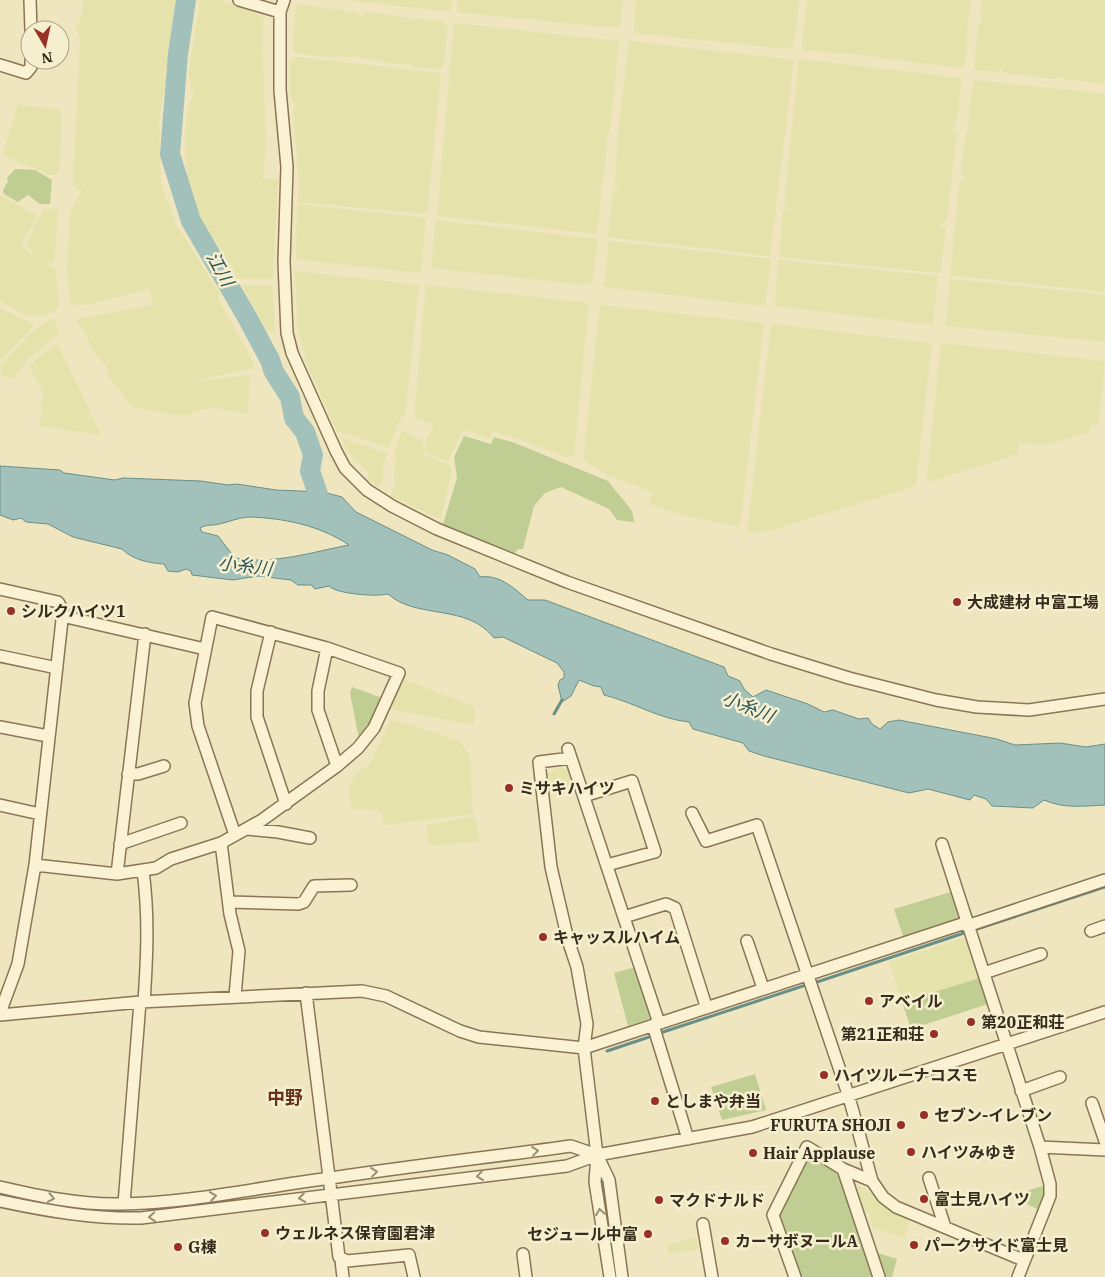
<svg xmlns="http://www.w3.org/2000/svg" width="1105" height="1277" viewBox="0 0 1105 1277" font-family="'IBM Plex Serif','Noto Sans JP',serif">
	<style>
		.farmland { fill: #e5e2ac }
		.green { fill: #c0cd93 }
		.water { fill: #a2c1bb; stroke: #698f89; fill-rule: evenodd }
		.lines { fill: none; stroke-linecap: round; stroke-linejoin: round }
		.stream { stroke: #698f89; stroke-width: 3 }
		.river { stroke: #a2c1bb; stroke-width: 20 }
		.minor-casing { stroke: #887657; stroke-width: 14 }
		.minor { stroke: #faf2d3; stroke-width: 11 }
		.oneway { stroke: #988f78 }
		.poi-dot { fill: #993025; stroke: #f6efcf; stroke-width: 2 }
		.labels { text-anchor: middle; stroke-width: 5; stroke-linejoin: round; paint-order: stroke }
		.poi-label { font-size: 16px; font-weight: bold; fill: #372c1c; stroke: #f6efcf; text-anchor: start }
		.water-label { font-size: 18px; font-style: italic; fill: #2b5658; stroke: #f6efcf }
		.neighbourhood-label { font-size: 18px; font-weight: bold; fill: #65321a; stroke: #f6efcf }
	</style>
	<rect width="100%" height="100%" fill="#efe6bf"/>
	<path class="farmland" d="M 84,0 L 176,0 L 168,69 L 165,72 L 166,81 L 159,119 L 161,184 L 175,222 L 219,293 L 219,301 L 248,352 L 255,368 L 183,383 L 250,375 L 248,414 L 215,408 L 205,409 L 186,415 L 176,415 L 132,407 L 107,374 L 108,369 L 92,349 L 82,328 L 78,324 L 76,319 L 153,305 L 149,289 L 91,304 L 71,305 L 67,272 L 70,212 L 82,190 L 77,190 L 73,185 L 80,40 L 75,24 L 80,23 Z
		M 200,0 L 218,0 L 248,9 L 264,18 L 262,32 L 266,145 L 263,179 L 278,179 L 273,279 L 237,279 L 222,250 L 204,226 L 187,182 L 185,132 L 189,104 L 195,91 L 191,89 L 189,71 Z
		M 343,0 L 452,0 L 451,10 L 445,11 Z
		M 458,0 L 623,0 L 620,26 L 616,28 L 457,12 Z
		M 636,0 L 799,0 L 794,45 L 788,49 L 634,33 Z
		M 807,0 L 971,0 L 969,19 L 967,23 L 968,27 L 965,65 L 960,68 L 853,54 L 804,51 L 802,47 Z
		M 982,0 L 1105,0 L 1105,84 L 1063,79 L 1058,76 L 1054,79 L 1004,73 L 1001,68 L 1000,72 L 976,70 L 974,66 L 978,26 L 982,22 L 980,14 Z
		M 296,4 L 328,8 L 328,11 L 333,8 L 343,10 L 347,13 L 353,11 L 363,17 L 366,12 L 411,18 L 413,21 L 415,18 L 443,22 L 448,27 L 443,66 L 441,69 L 412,67 L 409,61 L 403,65 L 358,57 L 344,57 L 341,54 L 337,58 L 295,53 L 293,49 Z
		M 454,23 L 619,41 L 610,132 L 605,140 L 607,146 L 603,180 L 599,188 L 602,189 L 598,228 L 595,234 L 437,216 Z
		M 629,41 L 794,60 L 770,256 L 608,237 L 613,190 L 619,190 L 615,183 L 617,141 Z
		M 297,57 L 441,73 L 427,214 L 298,202 L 299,181 L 293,110 L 295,105 L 290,96 L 290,60 Z
		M 799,59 L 962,78 L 956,123 L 952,131 L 957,132 L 947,219 L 939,227 L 946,228 L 940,273 L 779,257 L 783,210 L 791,210 L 784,205 Z
		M 976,80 L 1105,94 L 1105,292 L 950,275 L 959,184 L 960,181 L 965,180 L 961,173 L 966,131 L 970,131 L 968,123 L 973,82 Z
		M 18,105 L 57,109 L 59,111 L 62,116 L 59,172 L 56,174 L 50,175 L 2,155 Z
		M 0,195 L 38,216 L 22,241 L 23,247 L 32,255 L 34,254 L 26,244 L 44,208 L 52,210 L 56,206 L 58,211 L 54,262 L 46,264 L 56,269 L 59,306 L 55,311 L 44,316 L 28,316 L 0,301 Z
		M 297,204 L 426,218 L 421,270 L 417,273 L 296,259 Z
		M 436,220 L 598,239 L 592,283 L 584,285 L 431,268 Z
		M 609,241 L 771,259 L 765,306 L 604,287 Z
		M 778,260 L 938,276 L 933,325 L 775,306 Z
		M 295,271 L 419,285 L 405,415 L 401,418 L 388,448 L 336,430 L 307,364 L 298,331 Z
		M 950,279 L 1105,295 L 1105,342 L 946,326 Z
		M 242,285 L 272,285 L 275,332 L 266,330 Z
		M 426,285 L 589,303 L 574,455 L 568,458 L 516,438 L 493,432 L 489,439 L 463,429 L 448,461 L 426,453 L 425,441 L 433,428 L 431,423 L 414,418 Z
		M 600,305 L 764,323 L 740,527 L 685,516 L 649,504 L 652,492 L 606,474 L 583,460 Z
		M 0,308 L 35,325 L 0,361 Z
		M 50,319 L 55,319 L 59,333 L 28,359 L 13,379 L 1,376 L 1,366 L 29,334 Z
		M 771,324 L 932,343 L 916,482 L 910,488 L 772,530 L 747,534 Z
		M 941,343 L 1105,361 L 1098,426 L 1091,426 L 1090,432 L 1046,445 L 1019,443 L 1018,454 L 929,482 L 927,477 Z
		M 53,345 L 58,345 L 101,435 L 40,426 L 43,393 L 29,366 Z
		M 402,430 L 423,441 L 424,455 L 449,464 L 452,469 L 441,519 L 390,496 L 396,485 L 394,479 L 396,457 L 394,454 Z
		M 341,438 L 387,453 L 382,473 L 383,481 L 378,486 L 367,480 L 369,473 L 349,454 Z
		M 403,679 L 475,707 L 474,725 L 390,709 Z
		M 390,720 L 416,726 L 461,742 L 470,757 L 473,814 L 385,825 L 380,810 L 352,809 L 349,799 L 349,788 L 356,772 L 369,765 L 373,758 Z
		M 560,767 L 568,769 L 576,787 L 550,796 L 546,776 L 551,771 Z
		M 472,817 L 476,819 L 479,838 L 478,842 L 431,846 L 428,843 L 427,827 L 428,824 Z
		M 963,938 L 968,941 L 980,978 L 902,1002 L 889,962 Z
		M 854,1182 L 911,1219 L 905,1238 L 872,1227 L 869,1212 L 862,1213 L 853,1183 Z
		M 696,1237 L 698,1249 L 669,1254 L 667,1245 Z"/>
	<path class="green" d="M 15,169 L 35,170 L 52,180 L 50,204 L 40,204 L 28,195 L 18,202 L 4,194 L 3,190 L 8,181 L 7,178 Z
		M 464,436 L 491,444 L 494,437 L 515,443 L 608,481 L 632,511 L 634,522 L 617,520 L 609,509 L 561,487 L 545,493 L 534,506 L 523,549 L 518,549 L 514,554 L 447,529 L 443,524 L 457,478 L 454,457 Z
		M 352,687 L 382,698 L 371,726 L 359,739 L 350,693 Z
		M 954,891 L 961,918 L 903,936 L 894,909 Z
		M 636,967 L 650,1015 L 649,1019 L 628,1026 L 614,973 Z
		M 980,978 L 988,1004 L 911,1029 L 902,1002 Z
		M 755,1074 L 766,1110 L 722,1120 L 711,1087 Z
		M 813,1157 L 835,1171 L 839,1177 L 873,1277 L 799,1277 L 780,1214 L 808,1159 Z
		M 1045,1185 L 1046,1195 L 1041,1211 L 1011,1196 Z
		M 875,1252 L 897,1259 L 892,1277 L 883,1277 Z"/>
	<path class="water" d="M 0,466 L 60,470 L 64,473 L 115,480 L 123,478 L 201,481 L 228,485 L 237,484 L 276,490 L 323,492 L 342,497 L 356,512 L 432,550 L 448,555 L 475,569 L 480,577 C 499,574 514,588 528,600 L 545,600 L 724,667 L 728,676 L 740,681 L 744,689 L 753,697 L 766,690 L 808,704 L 824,712 L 833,710 L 859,719 L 868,718 L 872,724 L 880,729 L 888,722 L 899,720 L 997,739 L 1015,745 L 1060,743 L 1086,747 L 1105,744 L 1105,805 C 1084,806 1064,809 1044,800 L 1033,808 L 992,806 L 986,799 L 974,795 L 970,800 L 928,789 L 909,793 L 764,756 L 749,751 L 743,743 L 693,729 L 689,722 C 659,719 633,702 604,695 L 601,687 L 594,686 L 579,680 L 571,696 L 562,702 L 558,685 L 560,680 L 564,678 L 564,672 L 557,663 L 503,637 L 494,638 C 467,603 417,620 388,594 C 377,597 336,594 329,586 L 315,589 L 311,585 L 298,585 L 291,580 L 258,576 L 233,580 L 192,575 L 191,571 L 186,569 L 178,572 L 168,571 L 164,564 C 149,563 133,560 122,549 L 73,537 L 48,524 L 26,522 L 21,518 L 13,520 L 0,515 ZM 248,517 C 283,518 319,525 349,545 C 312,552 273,565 235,558 L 218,536 L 202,532 L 200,528 C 207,524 212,526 219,524 C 229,522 237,518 248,517 Z"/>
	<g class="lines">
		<path class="stream" d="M 554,714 L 562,700
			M 977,929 L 1105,887
			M 817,982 L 964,933
			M 663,1032 L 803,986
			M 607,1051 L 649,1037"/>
		<path class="river" d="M 186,0 L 178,54 L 170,154 L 191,221 L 247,317 L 270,360 L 274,372 L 290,397 L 294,418 L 305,432 L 313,455 L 310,471 L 321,503 L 331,514"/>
		<defs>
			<path id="minor" d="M 30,0 L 31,30
				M 239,0 L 280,12
				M 284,0 L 280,12 L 280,90 L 287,167 L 284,262 L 287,333 L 292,353 L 336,451 L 345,468 L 367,490 L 392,506 L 437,529 L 567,582 L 771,654 L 849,678 L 936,700 L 977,707 L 1029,710 L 1105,699
				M 0,65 L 26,73 L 31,67 L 31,60
				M 0,589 L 58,602 L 63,611 L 35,865 L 18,964 L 0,1013
				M 62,616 L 205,649
				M 271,632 L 257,691 L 257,717 L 286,804
				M 327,648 L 318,691 L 318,710 L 337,766
				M 0,656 L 57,668
				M 0,727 L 48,736
				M 568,749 L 659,1023
				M 571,758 L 539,762 L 551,867 L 568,940 L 577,967 L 587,1024 L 584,1048 L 597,1155 L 595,1182 L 610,1277
				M 128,774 L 138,774 L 164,766
				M 584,796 L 632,781 L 655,852 L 607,865
				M 0,805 L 40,814
				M 692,813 L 706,841 L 757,825 L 849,1097 L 872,1181
				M 247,829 L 278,832 L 310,838
				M 221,843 L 230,914 L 239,951 L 235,996
				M 120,844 L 181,823
				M 942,844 L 1040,1147 L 1050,1184 L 1050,1196 L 1018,1277
				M 35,865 L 117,874 L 156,868 L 171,859 L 221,843 L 262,820 L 337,766 L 358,748 L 374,728 L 399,673 L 327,648 L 212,617 L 195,703 L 198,726 L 235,835
				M 143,871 C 149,915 147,957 144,1002
				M 117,874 L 145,634
				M 229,902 L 298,904 L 304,902 L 314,886 L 351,885
				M 624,917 L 666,904 L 675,908 L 706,1006
				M 1091,931 L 1105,926
				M 747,941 L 763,988
				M 984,973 L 1041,954
				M 306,993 L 339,1257 L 347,1261 L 409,1255 L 414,1277
				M 0,1015 L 140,1002 L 362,991 L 386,996 L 460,1031 L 479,1037 L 584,1048 L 962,924 L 967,926 L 1105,880
				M 653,1025 L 688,1139
				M 1021,1091 L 1060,1077
				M 1092,1103 L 1105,1141
				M 1040,1147 L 1105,1150
				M 843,1169 L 879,1277
				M 929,1178 L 945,1227
				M 0,1187 C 39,1196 80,1205 120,1204 C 191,1203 260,1187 331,1178 C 411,1166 491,1157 571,1146 L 597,1155 L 609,1180 L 622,1277
				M 0,1201 C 47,1211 92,1219 141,1218 L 567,1166 L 597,1155 L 752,1127 L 1105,1012
				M 124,1204 L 140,1002
				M 703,1224 L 712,1277
				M 523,1254 L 526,1277
				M 341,1260 L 343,1277
				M 795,1277 L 773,1215 L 807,1147 L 843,1169 L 872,1181 L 883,1197 L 896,1207 L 1023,1260"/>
		</defs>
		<use href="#minor" class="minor-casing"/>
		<use href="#minor" class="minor"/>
	</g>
	<defs><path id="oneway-chevron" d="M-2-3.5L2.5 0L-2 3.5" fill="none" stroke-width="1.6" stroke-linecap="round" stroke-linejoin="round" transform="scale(1.25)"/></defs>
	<g class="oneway">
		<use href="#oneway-chevron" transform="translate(535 1151) rotate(-7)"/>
		<use href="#oneway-chevron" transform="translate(374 1172) rotate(-7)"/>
		<use href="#oneway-chevron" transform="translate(480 1176) rotate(173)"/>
		<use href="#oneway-chevron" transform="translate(213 1196) rotate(-9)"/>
		<use href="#oneway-chevron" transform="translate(51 1198) rotate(11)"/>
		<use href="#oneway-chevron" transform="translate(302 1198) rotate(172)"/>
		<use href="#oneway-chevron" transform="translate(600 1212) rotate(-99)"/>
		<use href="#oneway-chevron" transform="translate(152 1217) rotate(175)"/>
	</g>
	<g class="poi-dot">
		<circle cx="957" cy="602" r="5"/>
		<circle cx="11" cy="611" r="5"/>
		<circle cx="509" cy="788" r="5"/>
		<circle cx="543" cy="937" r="5"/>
		<circle cx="869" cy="1001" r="5"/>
		<circle cx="971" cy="1022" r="5"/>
		<circle cx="934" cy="1034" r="5"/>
		<circle cx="824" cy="1075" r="5"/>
		<circle cx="655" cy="1101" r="5"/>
		<circle cx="924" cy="1115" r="5"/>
		<circle cx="901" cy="1125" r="5"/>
		<circle cx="911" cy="1152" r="5"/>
		<circle cx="753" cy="1153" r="5"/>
		<circle cx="924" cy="1199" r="5"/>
		<circle cx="659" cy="1200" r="5"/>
		<circle cx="265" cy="1233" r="5"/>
		<circle cx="648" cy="1234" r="5"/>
		<circle cx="725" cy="1241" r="5"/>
		<circle cx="914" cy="1245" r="5"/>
		<circle cx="178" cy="1247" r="5"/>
	</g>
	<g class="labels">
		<g class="poi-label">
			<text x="967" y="608">大成建材 中富工場</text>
			<text x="21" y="617">シルクハイツ1</text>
			<text x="519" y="794">ミサキハイツ</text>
			<text x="553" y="943">キャッスルハイム</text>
			<text x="879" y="1007">アベイル</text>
			<text x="981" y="1028">第20正和荘</text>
			<text x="924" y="1040" text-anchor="end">第21正和荘</text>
			<text x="834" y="1081">ハイツルーナコスモ</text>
			<text x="665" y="1107">としまや弁当</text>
			<text x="934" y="1121">セブン-イレブン</text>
			<text x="891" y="1131" text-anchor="end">FURUTA SHOJI</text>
			<text x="921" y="1158">ハイツみゆき</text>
			<text x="763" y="1159">Hair Applause</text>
			<text x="934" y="1205">富士見ハイツ</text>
			<text x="669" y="1206">マクドナルド</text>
			<text x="275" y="1239">ウェルネス保育園君津</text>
			<text x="638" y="1240" text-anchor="end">セジュール中富</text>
			<text x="735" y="1247">カーサボヌールA</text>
			<text x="924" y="1251">パークサイド富士見</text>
			<text x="188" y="1253">G棟</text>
		</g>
		<g class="water-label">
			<text transform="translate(220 269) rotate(61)" y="6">江川</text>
			<text transform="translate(245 566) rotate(7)" y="6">小糸川</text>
			<text transform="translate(748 707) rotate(22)" y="6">小糸川</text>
		</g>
		<g class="neighbourhood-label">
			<text x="285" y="1104">中野</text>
		</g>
	</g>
	<g transform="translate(45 45) rotate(171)"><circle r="24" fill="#f6efcf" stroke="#aaa187"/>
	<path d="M0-4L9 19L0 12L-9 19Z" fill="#993025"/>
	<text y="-8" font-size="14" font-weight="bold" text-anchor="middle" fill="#372c1c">N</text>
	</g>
</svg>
